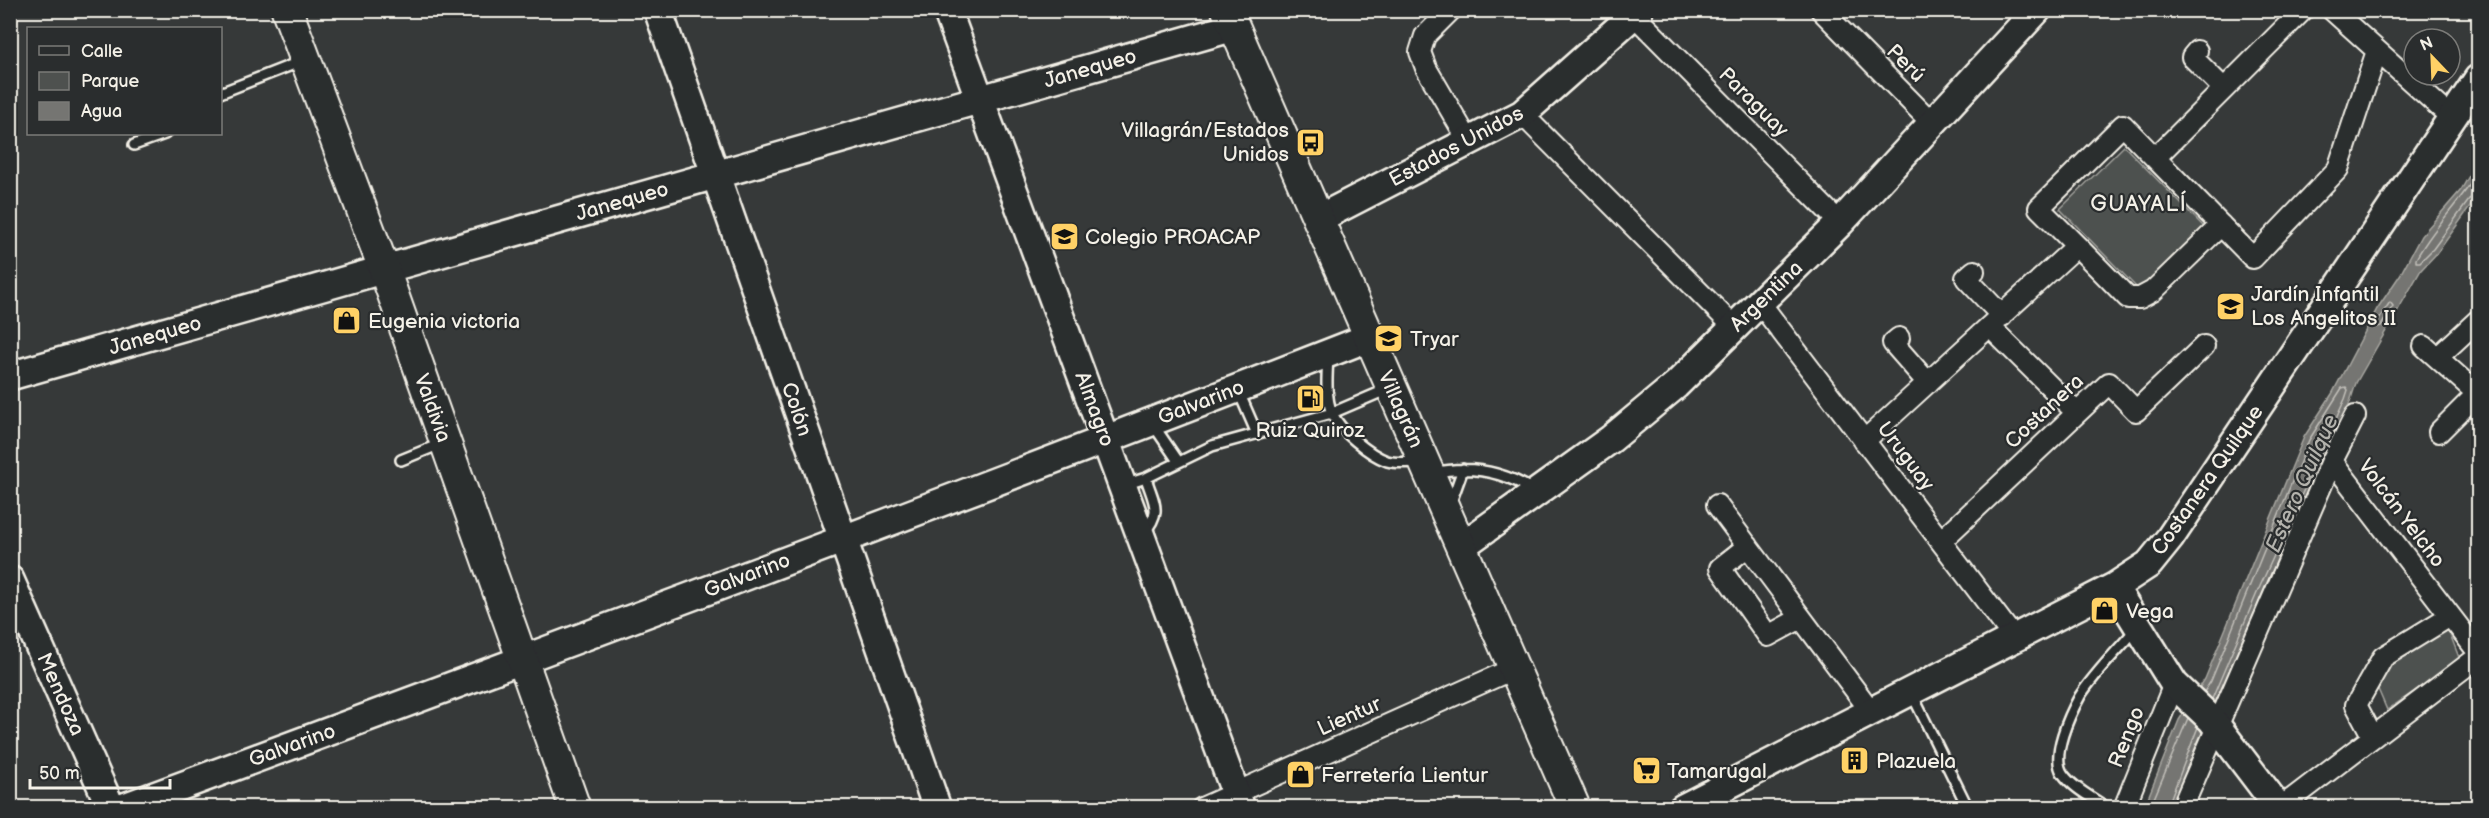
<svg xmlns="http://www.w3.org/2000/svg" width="2489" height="818" viewBox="0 0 2489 818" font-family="'Balsamiq Sans',sans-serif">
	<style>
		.green { fill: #4e514f; stroke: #a1a19c; stroke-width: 1.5 }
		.water { fill: #757572; stroke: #a8a7a1; stroke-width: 1.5 }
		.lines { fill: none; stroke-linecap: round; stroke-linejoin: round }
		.shore { stroke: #c1bfb9; stroke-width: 1.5 }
		.lane-casing { stroke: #f4f1e8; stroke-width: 14 }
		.street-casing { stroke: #f4f1e8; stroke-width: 24 }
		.secondary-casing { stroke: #f4f1e8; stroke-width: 32 }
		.primary-casing { stroke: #f4f1e8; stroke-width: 34 }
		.lane { stroke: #2a2d2e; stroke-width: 9 }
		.street { stroke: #2a2d2e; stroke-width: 20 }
		.secondary { stroke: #2a2d2e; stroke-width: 27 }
		.primary { stroke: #2a2d2e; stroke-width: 30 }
		.labels { text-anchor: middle; stroke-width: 4.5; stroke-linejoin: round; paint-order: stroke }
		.street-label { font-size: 21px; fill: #f4f1e8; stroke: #2a2d2e }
		.poi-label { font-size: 21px; fill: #f4f1e8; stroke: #2a2d2e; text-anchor: start }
		.neighbourhood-label { font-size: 22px; letter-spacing: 1.5px; fill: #f4f1e8; stroke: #2a2d2e }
		.water-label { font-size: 22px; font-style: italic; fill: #b4b3ad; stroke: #2a2d2e }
	</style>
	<rect width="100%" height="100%" fill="#363939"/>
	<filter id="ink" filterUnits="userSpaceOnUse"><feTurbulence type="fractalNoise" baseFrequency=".0167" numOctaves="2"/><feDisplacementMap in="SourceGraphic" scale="12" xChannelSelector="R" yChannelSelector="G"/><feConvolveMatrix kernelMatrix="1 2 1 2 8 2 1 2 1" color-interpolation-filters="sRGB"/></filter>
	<g filter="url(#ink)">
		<path class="green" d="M 2124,146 L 2204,227 L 2139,290 L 2060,209 Z
			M 2448,629 L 2460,660 L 2387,710 L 2378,689 L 2392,660 Z"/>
		<path class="water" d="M 2478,160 L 2478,196 L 2437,253 L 2421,270 L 2356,383 L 2350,402 L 2262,595 L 2224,688 L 2198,741 L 2172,807 L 2144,808 L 2179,720 L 2205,679 L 2304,437 L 2332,394 L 2377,309 L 2400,275 L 2421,236 L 2461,190 Z"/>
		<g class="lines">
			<path class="shore" d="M 2478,172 C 2460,203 2433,227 2416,259 L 2416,262 L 2420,262 L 2433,249 L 2472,196 L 2478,194
				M 2390,302 L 2393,306 L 2381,326 L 2377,327 L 2376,323 Z
				M 2204,692 L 2211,681 L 2309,440 L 2342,388 L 2346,387 L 2348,390 L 2345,399 L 2257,593 L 2212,699
				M 2150,808 L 2188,718
				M 2167,808 L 2198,727"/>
			<defs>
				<path id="lane" d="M 220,93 L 302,61
					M 134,145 L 165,134
					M 1328,357 C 1327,375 1325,396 1332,413 C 1339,430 1370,455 1387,461 C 1397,464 1410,462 1420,462
					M 1238,390 L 1257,434
					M 1152,423 L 1178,461
					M 401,460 L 443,443
					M 1433,473 C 1469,465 1503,471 1534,491
					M 1146,478 L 1212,446 L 1332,413 L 1388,389
					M 1124,485 L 1146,478 C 1154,504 1163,511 1143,534
					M 1450,505 L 1463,469
					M 1911,692 L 1968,808
					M 2107,808 C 2093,798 2073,788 2063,774 C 2050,756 2070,714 2080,696 C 2093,675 2119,649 2136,629"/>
				<path id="street" d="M 1451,10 L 1425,36 L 1420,52 L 1426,68 L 1468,140
					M 1821,10 L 1933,124
					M 2332,10 L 2452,118
					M 1634,15 L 1840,223
					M 2197,51 L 2192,57 L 2224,89
					M 1522,114 L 1734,327
					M 2155,158 L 2253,258 L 2338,169 L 2377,51
					M 2077,246 L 2128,298 L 2140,298 L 2153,291 L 2221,225
					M 1974,271 L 1966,278 L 2002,316
					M 1760,303 L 2014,638
					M 1990,327 L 2077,413
					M 1899,338 L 1893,343 L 1928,383
					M 2424,346 L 2478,394
					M 2438,357 L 2478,320
					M 2439,432 L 2478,393
					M 1864,441 L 2077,246 L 2039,208 L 2123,125 L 2155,158 L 2303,10
					M 2332,461 L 2478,652
					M 1717,505 L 1870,710
					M 1941,541 L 2109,383 L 2136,411 L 2204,346
					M 1748,546 L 1720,568 L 1768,636 L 1801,618
					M 2373,737 L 2356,705 L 2383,657 L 2450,616
					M 1202,808 L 1515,668
					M 2124,808 L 2174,684
					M 2182,808 L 2332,461 L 2355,416
					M 2280,808 L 2478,657"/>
				<path id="secondary" d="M 658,10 L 937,808
					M 947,10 L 1241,808
					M 1318,219 L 1522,114 L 1639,10
					M 10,376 L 1234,27
					M 1462,546 L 1611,439 L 1676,385 L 1840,223 L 2037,10
					M 10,580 L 111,808
					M 2114,587 L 2174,684 L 2212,720 L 2279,808
					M 122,808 C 539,654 956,499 1370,337
					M 1683,808 L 2114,587 L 2149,564 L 2170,538 L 2478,79"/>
				<path id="primary" d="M 287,10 L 384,269 L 575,808
					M 1227,10 L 1575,808"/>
			</defs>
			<use href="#lane" class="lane-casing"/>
			<use href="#street" class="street-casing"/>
			<use href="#secondary" class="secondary-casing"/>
			<use href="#primary" class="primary-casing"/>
			<use href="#lane" class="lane"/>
			<use href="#street" class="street"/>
			<use href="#secondary" class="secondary"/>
			<use href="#primary" class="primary"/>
		</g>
	</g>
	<defs>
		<symbol id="bus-square" viewBox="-11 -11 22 22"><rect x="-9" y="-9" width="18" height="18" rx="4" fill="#ffd166" stroke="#2a2d2e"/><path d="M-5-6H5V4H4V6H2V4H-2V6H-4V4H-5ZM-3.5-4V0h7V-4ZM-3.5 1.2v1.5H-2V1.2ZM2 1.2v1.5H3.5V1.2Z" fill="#111"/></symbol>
		<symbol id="school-square" viewBox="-11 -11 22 22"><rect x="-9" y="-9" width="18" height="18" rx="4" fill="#ffd166" stroke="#2a2d2e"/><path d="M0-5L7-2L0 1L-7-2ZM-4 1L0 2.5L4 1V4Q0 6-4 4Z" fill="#111"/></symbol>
		<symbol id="shop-square" viewBox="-11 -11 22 22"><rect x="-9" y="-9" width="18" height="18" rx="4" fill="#ffd166" stroke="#2a2d2e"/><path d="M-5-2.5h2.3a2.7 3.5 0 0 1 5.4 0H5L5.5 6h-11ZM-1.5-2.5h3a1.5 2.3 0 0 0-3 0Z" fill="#111"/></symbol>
		<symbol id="fuel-square" viewBox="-11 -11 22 22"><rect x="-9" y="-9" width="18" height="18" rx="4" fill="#ffd166" stroke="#2a2d2e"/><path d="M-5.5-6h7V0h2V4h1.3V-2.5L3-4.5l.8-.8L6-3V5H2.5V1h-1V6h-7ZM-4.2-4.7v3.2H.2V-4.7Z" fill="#111"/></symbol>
		<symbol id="building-square" viewBox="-11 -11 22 22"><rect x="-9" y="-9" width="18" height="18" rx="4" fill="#ffd166" stroke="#2a2d2e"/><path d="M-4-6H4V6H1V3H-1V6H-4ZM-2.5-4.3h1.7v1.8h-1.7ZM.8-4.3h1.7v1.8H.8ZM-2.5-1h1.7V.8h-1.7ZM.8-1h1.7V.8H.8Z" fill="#111"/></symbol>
		<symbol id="supermarket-square" viewBox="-11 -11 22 22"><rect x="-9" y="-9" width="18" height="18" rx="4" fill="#ffd166" stroke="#2a2d2e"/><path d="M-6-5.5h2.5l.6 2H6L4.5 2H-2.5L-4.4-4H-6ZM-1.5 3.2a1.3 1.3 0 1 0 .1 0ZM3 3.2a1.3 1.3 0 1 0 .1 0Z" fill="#111"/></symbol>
	</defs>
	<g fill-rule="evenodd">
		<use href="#bus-square" x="1294" y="126" width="33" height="33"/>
		<use href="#school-square" x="1048" y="220" width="33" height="33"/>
		<use href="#school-square" x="2214" y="290" width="33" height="33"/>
		<use href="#shop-square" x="330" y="304" width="33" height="33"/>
		<use href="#school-square" x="1372" y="322" width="33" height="33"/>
		<use href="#fuel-square" x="1294" y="382" width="33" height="33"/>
		<use href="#shop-square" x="2088" y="594" width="33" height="33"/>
		<use href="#building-square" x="1838" y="744" width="33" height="33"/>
		<use href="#supermarket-square" x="1630" y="754" width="33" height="33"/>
		<use href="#shop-square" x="1284" y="758" width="33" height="33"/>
	</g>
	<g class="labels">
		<g class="street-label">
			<text transform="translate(1906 63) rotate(45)" y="7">Perú</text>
			<text transform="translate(1090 68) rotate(-16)" y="7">Janequeo</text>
			<text transform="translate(1754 102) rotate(45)" y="7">Paraguay</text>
			<text transform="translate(1456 146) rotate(-28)" y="7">Estados Unidos</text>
			<text transform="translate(622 201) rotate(-16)" y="7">Janequeo</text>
			<text transform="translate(1766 296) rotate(-44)" y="7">Argentina</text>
			<text transform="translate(155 335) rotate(-16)" y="7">Janequeo</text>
			<text transform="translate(1201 402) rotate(-21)" y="7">Galvarino</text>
			<text transform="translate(433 408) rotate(70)" y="7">Valdivia</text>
			<text transform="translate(797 409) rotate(71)" y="7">Colón</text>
			<text transform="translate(1095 409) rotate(70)" y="7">Almagro</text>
			<text transform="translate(1401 409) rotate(66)" y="7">Villagrán</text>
			<text transform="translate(2044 411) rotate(-43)" y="7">Costanera</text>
			<text transform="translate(1906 456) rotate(53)" y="7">Uruguay</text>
			<text transform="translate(2207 480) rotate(-55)" y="7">Costanera Quilque</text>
			<text transform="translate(2402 513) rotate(53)" y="7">Volcán Yelcho</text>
			<text transform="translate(747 575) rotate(-21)" y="7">Galvarino</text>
			<text transform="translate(61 694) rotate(66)" y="7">Mendoza</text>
			<text transform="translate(1349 716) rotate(-24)" y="7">Lientur</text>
			<text transform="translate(2126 737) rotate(-68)" y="7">Rengo</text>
			<text transform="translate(292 745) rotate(-20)" y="7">Galvarino</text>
		</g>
		<g class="poi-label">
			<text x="1289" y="137" text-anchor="end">Villagrán/Estados<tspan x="1289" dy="24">Unidos</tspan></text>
			<text x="1085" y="244">Colegio PROACAP</text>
			<text x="2251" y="301">Jardín Infantil<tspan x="2251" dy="24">Los Angelitos II</tspan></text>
			<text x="368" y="328">Eugenia victoria</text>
			<text x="1410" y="346">Tryar</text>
			<text x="1310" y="437" text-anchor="middle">Ruiz Quiroz</text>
			<text x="2126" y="618">Vega</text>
			<text x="1876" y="768">Plazuela</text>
			<text x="1667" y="778">Tamarugal</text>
			<text x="1321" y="782">Ferretería Lientur</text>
		</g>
		<g class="neighbourhood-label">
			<text x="2139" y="211">GUAYALÍ</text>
		</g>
		<g class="water-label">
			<text transform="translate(2301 483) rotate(-66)" y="8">Estero Quilque</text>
		</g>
	</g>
	<rect width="2489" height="818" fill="none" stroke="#2a2d2e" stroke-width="36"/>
	<rect x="18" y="18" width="2453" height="782" fill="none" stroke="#f4f1e8" stroke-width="2" filter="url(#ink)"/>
	<rect x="27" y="27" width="195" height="108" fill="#2a2d2e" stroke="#7b7b78" stroke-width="1.5"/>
	<rect x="39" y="46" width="30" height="9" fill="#2a2d2e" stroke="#7b7b78" stroke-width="1.5"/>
	<text x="81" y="57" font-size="18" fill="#f4f1e8">Calle</text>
	<rect x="39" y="72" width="30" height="18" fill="#4e514f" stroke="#7b7b78" stroke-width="1.5"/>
	<text x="81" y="87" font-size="18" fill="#f4f1e8">Parque</text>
	<rect x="39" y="102" width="30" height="18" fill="#757572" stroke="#7b7b78" stroke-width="1.5"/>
	<text x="81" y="117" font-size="18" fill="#f4f1e8">Agua</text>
	<g transform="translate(2432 57) rotate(337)"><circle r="28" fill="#2a2d2e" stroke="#7b7b78" stroke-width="1.5"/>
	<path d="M0-4.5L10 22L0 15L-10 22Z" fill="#ffd166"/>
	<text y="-9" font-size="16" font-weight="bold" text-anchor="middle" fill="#f4f1e8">N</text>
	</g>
	<path d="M30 779v9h140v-9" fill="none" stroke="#f4f1e8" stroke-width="3"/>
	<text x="39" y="779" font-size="18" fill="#f4f1e8" stroke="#2a2d2e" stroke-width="4.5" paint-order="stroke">50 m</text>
</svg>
